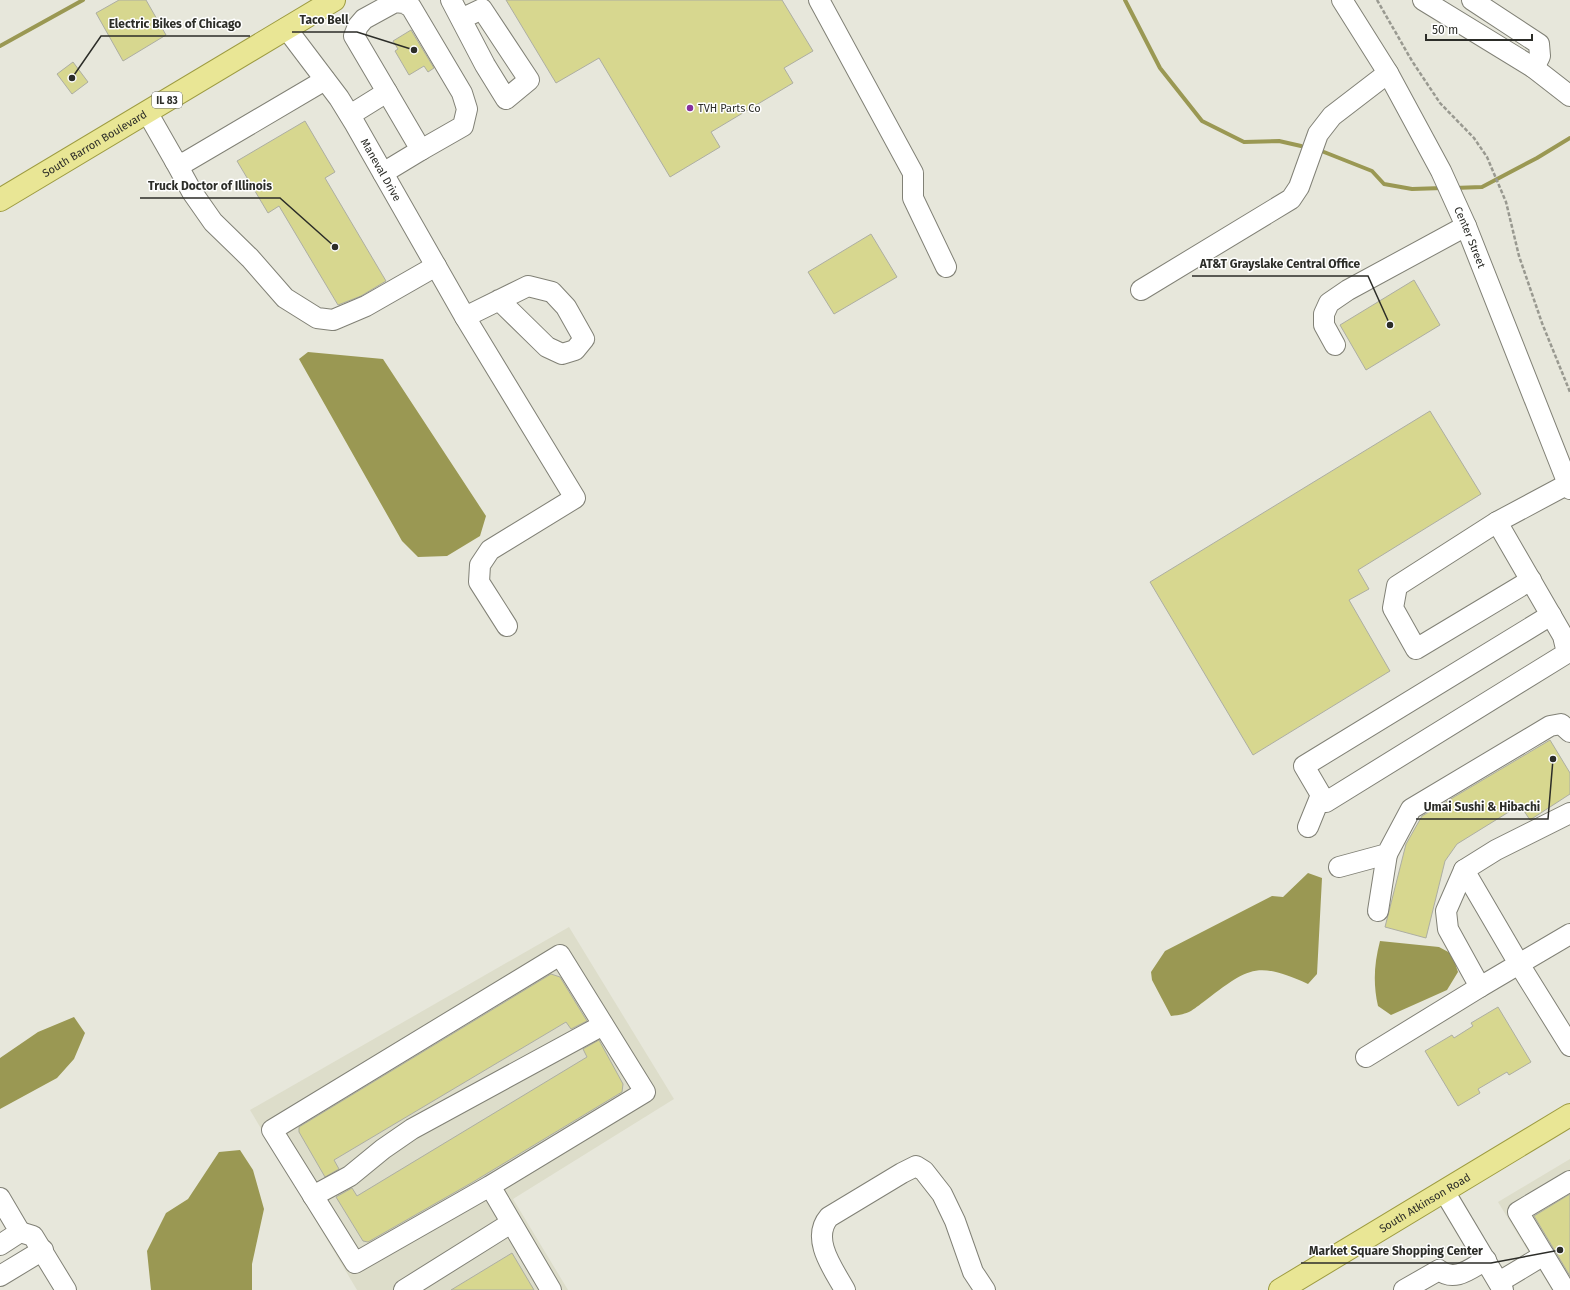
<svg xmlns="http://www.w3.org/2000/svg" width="1570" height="1290" viewBox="0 0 1570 1290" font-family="'Fira Sans',sans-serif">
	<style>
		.built { fill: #ddddca }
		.water { fill: #9a9853 }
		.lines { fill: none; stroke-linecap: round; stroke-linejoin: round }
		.stream { stroke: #9a9853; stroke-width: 4 }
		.building { fill: #d7d78f; stroke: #adaea2 }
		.minor-casing { stroke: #818176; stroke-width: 22 }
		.major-casing { stroke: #9d9b41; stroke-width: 24 }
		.path { stroke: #999990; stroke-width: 2.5; stroke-dasharray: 4 2; stroke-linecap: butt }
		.minor { stroke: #fff; stroke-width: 20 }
		.major { stroke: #e9e695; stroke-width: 22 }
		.poi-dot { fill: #86309e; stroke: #fff; stroke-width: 1.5 }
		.labels { text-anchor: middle; stroke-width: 3; stroke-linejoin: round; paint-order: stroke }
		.shield { fill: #fff; stroke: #6b6c68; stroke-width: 1 }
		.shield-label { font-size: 10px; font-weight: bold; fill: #2c2d28 }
		.poi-label { font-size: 11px; fill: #2c2d28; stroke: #fff; text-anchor: start }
		.street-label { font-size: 11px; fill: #2c2d28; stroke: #fff }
		.leader { fill: none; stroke: #2c2d28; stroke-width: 1.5 }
		.callout-dot { fill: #2c2d28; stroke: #fff; stroke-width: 1.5 }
		.callout-label { font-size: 12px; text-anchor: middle; font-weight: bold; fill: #2c2d28; stroke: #fff; stroke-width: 3; stroke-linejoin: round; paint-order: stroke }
	</style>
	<rect width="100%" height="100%" fill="#e7e7db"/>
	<path class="built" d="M 569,927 L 674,1099 L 513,1199 L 568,1290 L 357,1290 L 250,1110 Z
		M 1570,1159 L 1570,1290 L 1552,1290 L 1498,1202 Z"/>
	<path class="water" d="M 308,352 L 383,359 L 486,516 L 480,536 L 447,556 L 418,557 L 402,541 L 299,359 Z
		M 1308,873 L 1322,878 L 1317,974 L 1308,984 C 1257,961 1249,967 1206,1000 C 1191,1011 1190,1014 1171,1016 L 1152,980 L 1151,972 L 1165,951 L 1272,896 L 1283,897 Z
		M 1380,941 L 1439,947 L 1452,954 L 1458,972 L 1447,990 L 1391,1015 L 1378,1006 C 1373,984 1374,964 1380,941 Z
		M 74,1017 L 85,1033 L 74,1059 L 57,1078 L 0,1109 L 0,1058 L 38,1032 Z
		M 240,1150 L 253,1170 L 264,1209 L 252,1264 L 252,1290 L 151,1290 L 147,1251 L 166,1213 L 188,1199 L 219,1152 Z"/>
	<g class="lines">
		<path class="stream" d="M 1125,0 L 1160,68 L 1202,121 L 1244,142 L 1279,141 L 1301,146
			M 0,46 L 83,0
			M 1324,152 L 1372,171 L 1384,184 L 1412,189 L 1443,188
			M 1454,188 L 1482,187 L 1537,158 L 1570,138"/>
	</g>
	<path class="building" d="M 119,0 L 146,0 L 166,35 L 123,61 L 96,13 Z
		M 506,0 L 782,0 L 813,51 L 784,68 L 793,83 L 711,132 L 720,147 L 670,177 L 599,58 L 556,83 Z
		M 411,30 L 434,68 L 428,72 L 424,66 L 409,75 L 395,51 L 398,49 L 393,41 Z
		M 73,62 L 88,82 L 72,94 L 57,74 Z
		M 305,121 L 335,172 L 325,178 L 386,281 L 361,296 L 338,305 L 279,206 L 268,213 L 237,161 Z
		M 871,234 L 897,277 L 834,314 L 808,272 Z
		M 1414,280 L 1440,325 L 1366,370 L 1340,325 Z
		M 1430,411 L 1481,494 L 1358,570 L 1369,589 L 1349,600 L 1390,671 L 1253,755 L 1150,582 Z
		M 1550,740 L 1570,773 L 1570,794 L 1530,820 L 1520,805 L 1457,844 L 1445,861 L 1426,938 L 1385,927 L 1406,844 L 1422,816 Z
		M 551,974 L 560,977 L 587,1021 L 571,1029 L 566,1022 L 334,1160 L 339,1169 L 325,1177 L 299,1132 L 299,1127 Z
		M 1498,1007 L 1531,1062 L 1509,1075 L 1507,1072 L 1478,1089 L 1480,1093 L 1458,1106 L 1425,1051 L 1452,1035 L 1454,1038 L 1473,1026 L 1471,1023 Z
		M 599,1040 L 623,1084 L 622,1092 L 473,1182 L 368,1242 L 363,1241 L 336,1197 L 352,1188 L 357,1196 L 587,1057 L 583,1049 Z
		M 1570,1194 L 1570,1276 L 1534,1216 Z
		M 512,1253 L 534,1290 L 451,1290 Z"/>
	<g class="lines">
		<defs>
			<g id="minor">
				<path d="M 451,0 L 485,65 L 506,99 L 529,80 L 482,9 L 461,19"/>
				<path d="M 819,0 L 913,173 L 913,198 L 946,267"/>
				<path id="s1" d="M 1342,0 L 1388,73 L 1441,171 L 1466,226 L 1570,489"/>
				<path d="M 1423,0 L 1534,68 L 1570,96"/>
				<path d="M 1472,0 L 1539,44 L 1540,56 L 1534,68"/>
				<path id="s2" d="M 286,28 L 339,98 L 355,124 L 465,317 L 575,498 L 490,550 L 480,565 L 479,582 L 507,626"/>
				<path d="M 147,112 L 175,161 L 184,163 L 325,80"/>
				<path d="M 350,115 L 387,92 L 354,36 L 358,26 L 364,19 L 395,2 L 404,3 L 411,7 L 462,93 L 467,109 L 463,126 L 421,150"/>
				<path d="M 175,161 L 192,192 L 213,222 L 250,258 L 285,298 L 317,318 L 333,320 L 366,306 L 436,266"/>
				<path d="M 383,173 L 421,150 L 387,92"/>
				<path d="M 1141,290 L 1291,199 L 1299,187 L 1318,134 L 1332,116 L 1388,73"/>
				<path d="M 465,317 L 528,286 L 552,292 L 566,307 L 584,339 L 575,350 L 562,354 L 547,347 L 499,300"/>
				<path d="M 1335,345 L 1324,325 L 1324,314 L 1329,303 L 1348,290 L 1466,226"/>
				<path d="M 1497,522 L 1397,586 L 1393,608 L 1416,649 L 1531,580"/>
				<path d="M 1321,795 L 1304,766 L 1551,615"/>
				<path d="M 1308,827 L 1321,795 L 1326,802 L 1567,653 L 1563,636 L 1497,522 L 1568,484"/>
				<path d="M 1339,867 L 1387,854 L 1411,809 L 1550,726 L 1561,724 L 1570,732"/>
				<path d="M 1464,870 L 1519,964 L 1480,987"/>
				<path d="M 1378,911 L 1387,854"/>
				<path d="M 1570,934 L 1519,964 L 1570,1046"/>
				<path d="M 1366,1057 L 1480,987 L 1448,929 L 1446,911 L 1464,870 L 1496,850 L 1570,813"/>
				<path d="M 490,1186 L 355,1263 L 272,1130 L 560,955 L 645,1092 L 490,1186 L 551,1290"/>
				<path d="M 1444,1191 L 1503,1290"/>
				<path d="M 313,1196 L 350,1176 L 383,1149 L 412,1129 L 603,1025"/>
				<path d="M 0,1198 L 20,1232 L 0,1245"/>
				<path d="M 20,1232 L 33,1236 L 66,1290"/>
				<path d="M 0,1276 L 43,1250"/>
				<path d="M 1499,1282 L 1544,1255"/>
				<path d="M 404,1290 L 511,1223"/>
				<path d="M 845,1290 C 834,1270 810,1239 829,1217 L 902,1173 L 916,1166 L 924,1171 L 942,1194 L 955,1221 L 973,1272 L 985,1290"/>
				<path d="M 1404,1290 L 1439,1270 C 1455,1283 1471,1268 1486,1260"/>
				<path d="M 1565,1290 L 1518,1212 L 1570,1181"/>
			</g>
			<g id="major">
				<path id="s3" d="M 0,200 L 334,0"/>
				<path id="s4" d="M 1280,1290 L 1570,1115"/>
			</g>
		</defs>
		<use href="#minor" class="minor-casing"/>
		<use href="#major" class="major-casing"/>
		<path class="path" d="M 1377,0 L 1412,61 L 1440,103 L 1474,138 L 1487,157 L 1506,202 L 1519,256 L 1542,323 L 1570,392"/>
		<use href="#minor" class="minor"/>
		<use href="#major" class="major"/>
	</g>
	<circle class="poi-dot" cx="690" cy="108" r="4"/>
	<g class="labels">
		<rect class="shield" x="152" y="92" width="30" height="16" rx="3"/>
		<g class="shield-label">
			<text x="167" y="104">IL 83</text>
		</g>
		<g class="poi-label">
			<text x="698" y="112">TVH Parts Co</text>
		</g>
		<g class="street-label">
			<text dy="4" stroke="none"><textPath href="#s3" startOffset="110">South Barron Boulevard</textPath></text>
			<text dy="4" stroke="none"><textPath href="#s2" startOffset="171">Maneval Drive</textPath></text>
			<text dy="4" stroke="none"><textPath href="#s1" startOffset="270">Center Street</textPath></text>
			<text dy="4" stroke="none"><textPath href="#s4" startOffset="169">South Atkinson Road</textPath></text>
		</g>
	</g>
	<path class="leader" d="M414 50L357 32H292M72 78L101 36H250M335 247L280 198H140M1390 325L1368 276H1192M1553 759L1548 819H1416M1560 1250L1491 1263H1301"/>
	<g class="callout-dot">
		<circle cx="414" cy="50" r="4"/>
		<circle cx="72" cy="78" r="4"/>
		<circle cx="335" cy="247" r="4"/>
		<circle cx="1390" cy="325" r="4"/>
		<circle cx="1553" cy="759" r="4"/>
		<circle cx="1560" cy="1250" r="4"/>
	</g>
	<g class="callout-label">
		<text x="324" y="24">Taco Bell</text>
		<text x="175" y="28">Electric Bikes of Chicago</text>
		<text x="210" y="190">Truck Doctor of Illinois</text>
		<text x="1280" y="268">AT&amp;T Grayslake Central Office</text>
		<text x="1482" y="811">Umai Sushi &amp; Hibachi</text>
		<text x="1396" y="1255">Market Square Shopping Center</text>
	</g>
	<path d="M1426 34v6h106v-6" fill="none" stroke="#2c2d28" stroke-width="2"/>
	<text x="1432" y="34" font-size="12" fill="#2c2d28" stroke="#ffffff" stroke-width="3" paint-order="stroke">50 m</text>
</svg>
